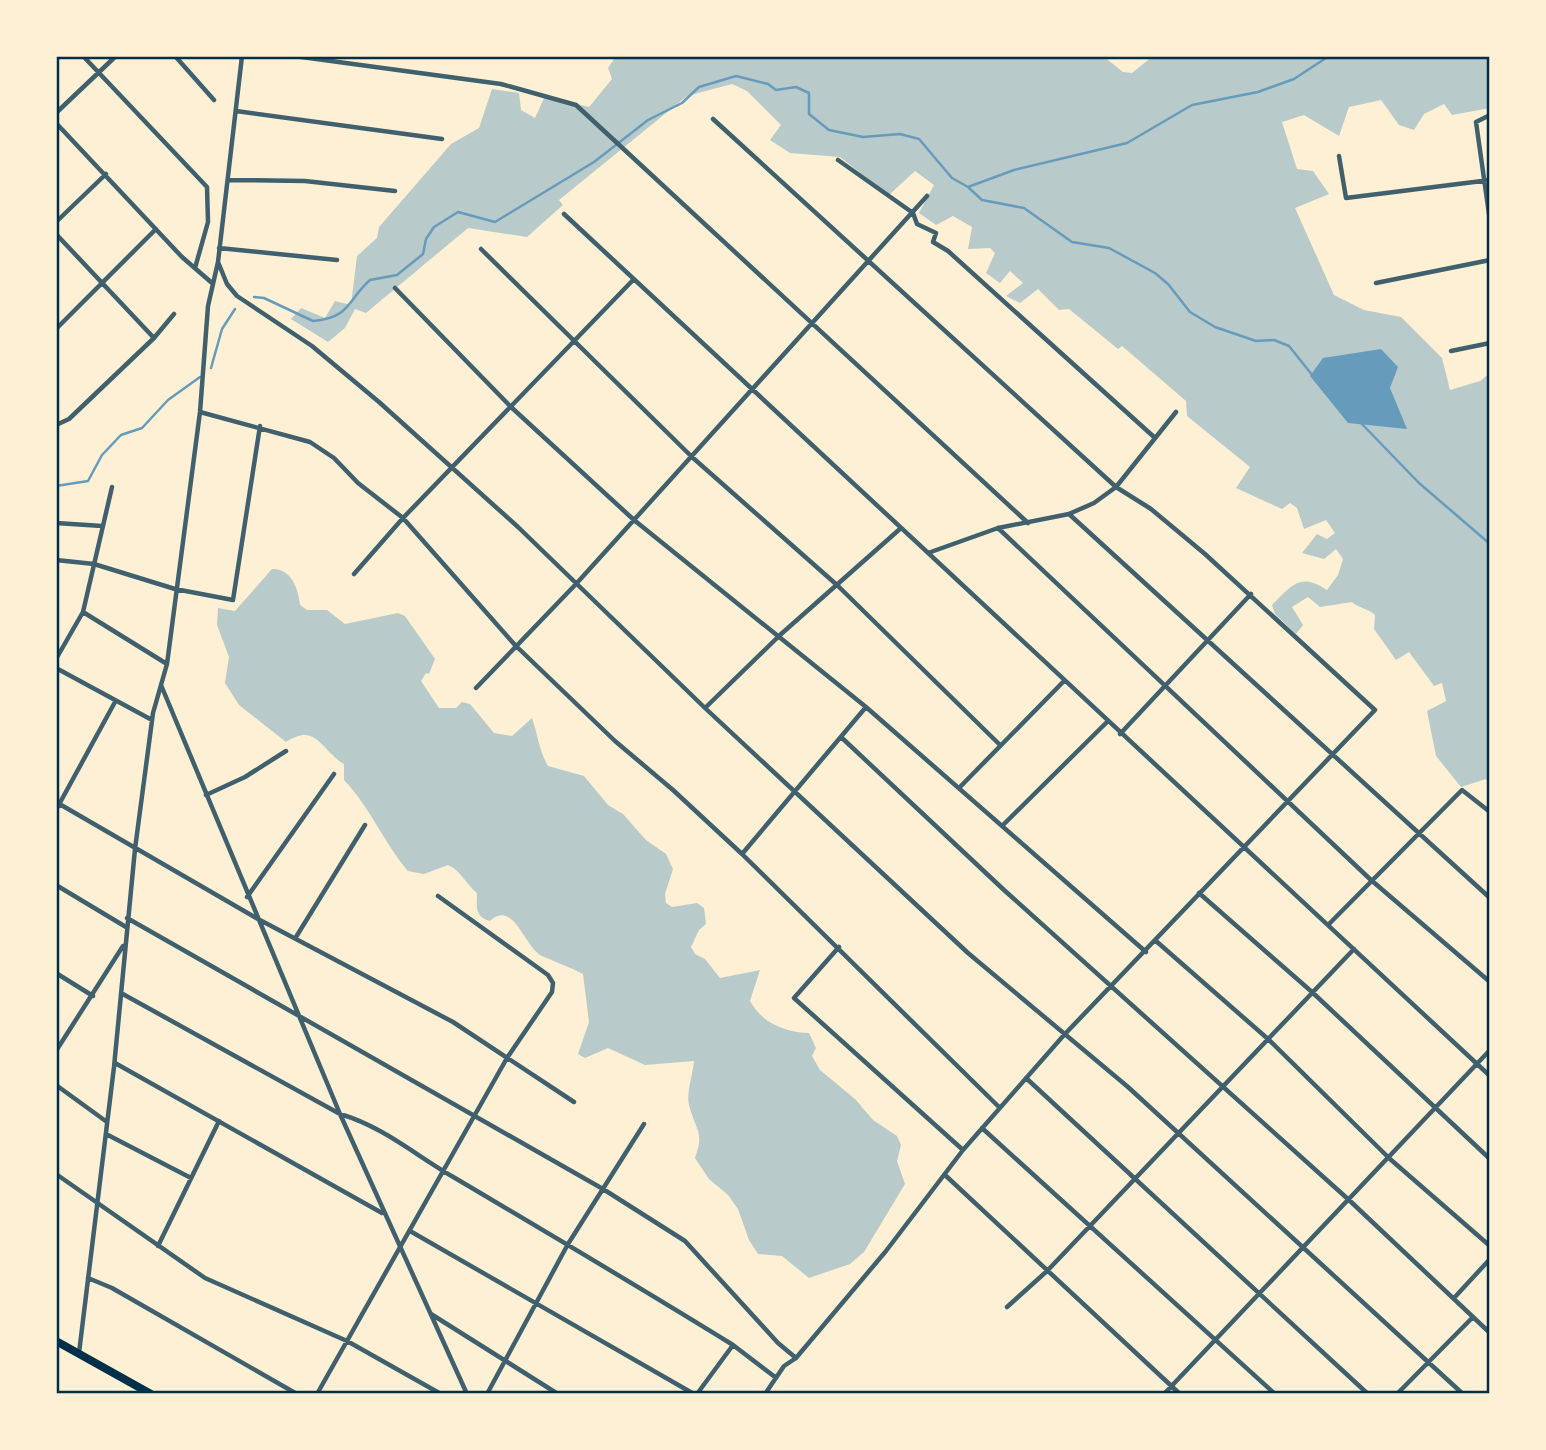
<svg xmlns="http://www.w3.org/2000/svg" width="1546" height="1450" viewBox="0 0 1546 1450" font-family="Signika,sans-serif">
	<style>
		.green { fill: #b9caca }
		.water { fill: #669bbc }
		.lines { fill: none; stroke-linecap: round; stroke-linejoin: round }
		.stream { stroke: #669bbc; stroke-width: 2.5 }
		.minor { stroke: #3f606c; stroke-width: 4.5 }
		.trunk { stroke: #003049; stroke-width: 8 }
		.neatline { fill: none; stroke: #003049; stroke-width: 2.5 }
	</style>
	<rect width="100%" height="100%" fill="#fdf0d5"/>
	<path class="green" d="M 616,56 L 1103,56 L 1123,72 L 1132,73 L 1153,56 L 1490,56 L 1490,108 L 1452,115 L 1444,104 L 1424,114 L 1414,130 L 1399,125 L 1381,100 L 1349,107 L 1339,136 L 1304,115 L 1282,122 L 1297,169 L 1313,171 L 1329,194 L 1295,208 L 1334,295 L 1364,310 L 1401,317 L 1442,358 L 1450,390 L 1480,381 L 1490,373 L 1490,783 L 1486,779 L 1461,787 L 1436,756 L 1427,711 L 1446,701 L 1442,683 L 1434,686 L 1409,652 L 1396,660 L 1374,629 L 1375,615 C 1368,608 1360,609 1352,602 L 1320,607 L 1308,597 L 1292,607 L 1303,625 L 1296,634 L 1275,614 L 1272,605 C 1292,585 1300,572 1327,590 L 1338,575 L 1343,559 L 1336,549 L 1324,559 L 1302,553 L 1317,534 L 1327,539 L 1335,533 L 1326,520 L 1304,529 L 1297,508 L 1290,503 L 1282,509 L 1236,488 L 1250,467 L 1187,416 L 1186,401 L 1122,346 L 1118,349 L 1069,309 L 1059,310 L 1038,289 L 1020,303 L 1006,296 L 1023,283 L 1010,271 L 1000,283 L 986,273 L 995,253 L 990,248 L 968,249 L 972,227 L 953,216 L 936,225 L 919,213 L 934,185 L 915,171 L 889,195 L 840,157 L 790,153 L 770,140 L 781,125 L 747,91 L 732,84 L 687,96 L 559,200 L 563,205 L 527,237 L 468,228 L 366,313 L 355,309 L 345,328 L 328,342 L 291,319 L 301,308 L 325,318 L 335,301 L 351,305 L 357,256 L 377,238 L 379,227 L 451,144 L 479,128 L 492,89 L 519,93 L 521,110 L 535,118 L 545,96 L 589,107 L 612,79 L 608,68 Z
		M 272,569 C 292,569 298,588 300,605 L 307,610 L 327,610 L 345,624 L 398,613 L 405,616 L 435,659 L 429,674 L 426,673 L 421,681 L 439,708 L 456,708 L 462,702 L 470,704 L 494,733 L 512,736 L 532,718 C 538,735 539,751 548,766 L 584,776 L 608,805 L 623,814 L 646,840 L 666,854 L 673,869 L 665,894 L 666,903 L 672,907 L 697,903 L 704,908 L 706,924 L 699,930 L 691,947 L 695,954 L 705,959 L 720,978 L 760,970 L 750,1001 C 762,1023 785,1032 809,1033 L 816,1048 L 812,1056 L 820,1070 L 855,1099 L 873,1120 L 897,1136 L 901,1145 L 897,1161 L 905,1184 L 864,1252 L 850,1264 L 809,1278 L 782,1256 L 758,1254 L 749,1240 L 738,1209 L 728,1195 L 709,1179 L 695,1158 C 705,1132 695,1129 689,1105 C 686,1093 693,1074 694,1061 L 645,1065 L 608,1048 L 585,1058 L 578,1054 L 589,1022 L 583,974 C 570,967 555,962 542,956 C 524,947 514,899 490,921 C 474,917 477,906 477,893 C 467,885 460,870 448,865 L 424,874 L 408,871 C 384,843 370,807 344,780 L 344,764 C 320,749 316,722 286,742 L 239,705 L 225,683 L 229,657 L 217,625 L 218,608 L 235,611 Z"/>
	<path class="water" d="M 1381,349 L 1398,367 L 1390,388 L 1407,429 L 1348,423 L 1310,376 L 1323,358 Z"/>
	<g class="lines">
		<path class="stream" d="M 969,188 L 982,200 L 1024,208 L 1072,242 L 1109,248 L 1155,273 L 1168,284 L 1190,312 L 1215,327 L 1256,341 L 1274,340 L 1289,346 L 1313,376
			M 254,297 L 264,298 L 313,321 C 351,318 348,299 370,280 L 397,275 L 423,254 L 426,239 L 434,227 L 458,212 L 495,222 L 594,162 L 648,120 L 682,103 L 699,87 L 736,76 L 768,84 L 776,90 L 796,87 L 809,93 L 809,114 L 829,130 L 863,137 L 900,134 L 919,139 L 952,178 L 968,187 L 1014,170 L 1127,143 L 1192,105 L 1258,92 L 1294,79 L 1329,56
			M 211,368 L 222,329 L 235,309
			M 1360,422 L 1419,483 L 1490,544
			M 56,486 L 88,481 L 102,455 L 121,435 L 142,428 L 168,400 L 200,377"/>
		<path class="minor" d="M 83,56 L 207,187 L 208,222 L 195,268
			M 175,56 L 214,100
			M 294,56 L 501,84 L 576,105 L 1028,523
			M 236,111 L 442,139
			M 56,113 L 116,56
			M 1490,115 L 1476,122 L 1490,221
			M 713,119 L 1116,487 L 1151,509 L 1205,554 L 1375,710 L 1064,1035 L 963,1150 L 886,1251 L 796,1358 L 784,1366 L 765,1394
			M 56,123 L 182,257 L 212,283
			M 1339,156 L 1346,198 L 1490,180
			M 838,160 L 913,213 L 917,224 L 936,233 L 933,242 L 948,251 L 1154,437
			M 229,180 L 305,181 L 395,191
			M 564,214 L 1490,1076
			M 56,222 L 106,174
			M 56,234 L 154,338
			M 219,248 L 337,260
			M 481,249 L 692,457 L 837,585 L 999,744
			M 218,262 L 227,284 L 237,296 L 312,346 L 379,402 L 518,527 L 705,708 L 968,953 L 1128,1087 L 1463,1394
			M 1376,283 L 1490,260
			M 395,288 L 511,407 L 634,520 L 866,707 L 1146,952
			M 56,329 L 156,229
			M 1451,351 L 1490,343
			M 200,412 L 310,442 L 334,458 L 358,483 L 403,518 L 515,645 L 615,741 L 673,790 L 742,854 L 1000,1108
			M 56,425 L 69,419 L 154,338 L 174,314
			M 1069,514 L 1490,898
			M 56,523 L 102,526
			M 998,528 L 1371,880 L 1490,982
			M 928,553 L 998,528 L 1069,514 L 1094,503 L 1116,487 L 1176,412
			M 56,560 L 94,564 L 175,589 L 233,600 L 260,426
			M 354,574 L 403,518 L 634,279
			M 83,612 L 167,664
			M 56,659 L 83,612 L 112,487
			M 56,668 L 152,720
			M 161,685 L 340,1114 L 467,1394
			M 476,688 L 576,584 L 927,196
			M 705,708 L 780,635 L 901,528
			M 1120,734 L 1251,594
			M 841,737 L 1004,890 L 1349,1200 L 1490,1333
			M 959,788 L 1064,681
			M 206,795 L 245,777 L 286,751
			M 56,802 L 258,919 L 453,1022 L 574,1102
			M 56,810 L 115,702
			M 1002,826 L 1107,722
			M 742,854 L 866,707
			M 56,885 L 126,927
			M 1199,893 L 1312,992 L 1490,1159
			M 247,897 L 334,774
			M 127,918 L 603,1189 L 685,1241 L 778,1343 L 796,1358
			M 1328,925 L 1462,790 L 1490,812
			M 296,937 L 365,825
			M 1156,941 L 1268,1039 L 1390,1159 L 1490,1246
			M 839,947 L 794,998 L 963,1150
			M 56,973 L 93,996
			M 121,993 L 340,1114 C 384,1127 415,1155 455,1178 C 548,1233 641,1288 733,1345 L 775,1377
			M 56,1051 L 123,946
			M 115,1063 L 382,1213
			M 1026,1078 L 1368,1394
			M 56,1085 L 107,1122
			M 982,1128 L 1275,1394
			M 106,1134 L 191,1178
			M 56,1174 L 205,1278 L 347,1341 L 441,1394
			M 945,1175 L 1180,1394
			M 410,1231 L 694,1394
			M 158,1246 L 219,1121
			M 88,1278 L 112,1288 L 297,1394
			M 1454,1298 L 1490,1259
			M 1007,1307 L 1047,1271 L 1354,949
			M 431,1314 L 558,1394
			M 79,1353 L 114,1067 L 135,849 L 153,713 L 167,664 L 200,412 L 208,306 L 218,262 L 242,56
			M 317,1394 L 507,1058 L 552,992 L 553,983 L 548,975 L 438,896
			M 487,1394 L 568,1244 L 644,1124
			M 697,1394 L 733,1345
			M 1164,1394 L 1490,1050
			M 1397,1394 L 1473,1317"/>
		<path class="trunk" d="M 56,1341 L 151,1394"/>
	</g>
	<rect width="1546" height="1450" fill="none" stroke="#fdf0d5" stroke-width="116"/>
	<rect x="58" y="58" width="1430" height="1334" class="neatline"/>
</svg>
